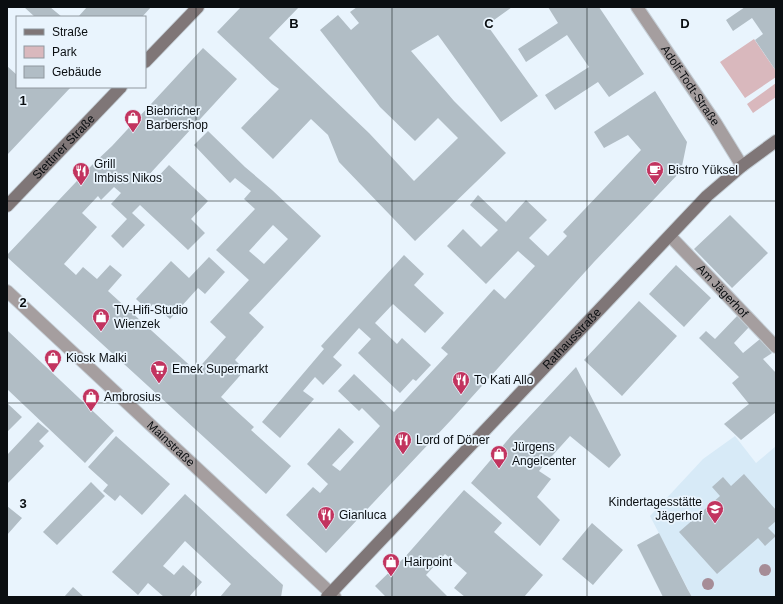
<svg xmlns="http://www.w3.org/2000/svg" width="783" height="604" viewBox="0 0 783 604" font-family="Helvetica,sans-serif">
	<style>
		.built { fill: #d7eaf7 }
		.green { fill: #d9b8bd }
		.building { fill: #b1bdc5; fill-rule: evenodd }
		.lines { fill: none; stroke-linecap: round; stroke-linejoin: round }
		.lane-casing { stroke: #c5cfd7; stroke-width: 14 }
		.street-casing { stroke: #c5cfd7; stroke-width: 14 }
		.secondary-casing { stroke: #c5cfd7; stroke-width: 14 }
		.lane { stroke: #a59e9f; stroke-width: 12 }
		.street { stroke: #a59e9f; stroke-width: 12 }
		.secondary { stroke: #7f7677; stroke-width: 12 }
		.tree { fill: #a68d97 }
		.grid { fill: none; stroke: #0a0e11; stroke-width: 1; stroke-opacity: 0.55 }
		.labels { text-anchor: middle; stroke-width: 3.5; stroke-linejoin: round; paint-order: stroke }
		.street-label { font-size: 12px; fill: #0a0e11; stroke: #e9f4fd }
		.poi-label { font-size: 12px; fill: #0a0e11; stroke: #e9f4fd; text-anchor: start }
		.grid-label { font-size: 13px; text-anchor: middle; font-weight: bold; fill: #0a0e11; stroke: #e9f4fd; stroke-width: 3.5; stroke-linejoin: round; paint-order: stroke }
	</style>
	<rect width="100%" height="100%" fill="#e9f4fd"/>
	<path class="built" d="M 735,436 L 756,463 L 776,446 L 776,597 L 692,597 L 650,516 L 703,459 Z"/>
	<path class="green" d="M 754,39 L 776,71 L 776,77 L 745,98 L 720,62 Z
		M 776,83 L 776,97 L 753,113 L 747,104 Z"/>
	<path class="building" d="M 24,7 L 50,7 L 62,17 L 35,17 Z
		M 87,7 L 151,7 L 142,17 L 78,17 Z
		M 241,7 L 299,7 L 269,38 L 369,133 L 414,181 L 458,138 L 438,118 L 415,141 L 380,107 L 320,30 L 338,15 L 351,30 L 359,23 L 350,12 L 357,7 L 512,7 L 487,25 L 538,96 L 501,122 L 438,35 L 411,51 L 454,101 L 506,153 L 415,241 L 339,162 L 328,135 L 311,119 L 273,159 L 241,128 L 279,89 L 272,84 L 217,32 Z
		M 548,7 L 599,7 L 644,74 L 609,97 L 598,82 L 555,110 L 545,95 L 589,67 L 567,35 L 526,62 L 518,49 L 558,23 Z
		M 745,7 L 776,7 L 776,71 L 755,40 L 763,34 L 752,18 L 733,31 L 726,20 Z
		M 203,48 L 237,79 L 146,178 L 152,183 L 169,165 L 208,201 L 191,219 L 205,233 L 188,250 L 140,205 L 132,213 L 145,225 L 123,248 L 111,236 L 127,219 L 111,204 L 121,193 L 114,187 L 101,200 L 98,196 L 82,213 L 97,227 L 64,264 L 76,275 L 83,267 L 97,279 L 110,265 L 122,275 L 108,291 L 196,371 L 226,337 L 210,322 L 249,280 L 216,250 L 255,209 L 244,199 L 251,191 L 235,178 L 230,183 L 194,145 L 208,131 L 245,167 L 272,190 L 321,236 L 249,313 L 264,327 L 235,360 L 245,370 L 221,397 L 254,427 L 251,430 L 291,466 L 266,494 L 7,257 L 7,255 L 92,165 L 112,146 ZM 273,225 L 288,239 L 264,264 L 249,251 Z
		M 7,66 L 17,75 L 17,87 L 71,87 L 7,155 Z
		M 655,91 L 687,142 L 681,171 L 594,262 L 452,419 L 326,553 L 286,515 L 313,487 L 320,493 L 328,484 L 307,464 L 339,428 L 354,442 L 332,465 L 340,471 L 380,426 L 362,408 L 359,411 L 338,391 L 354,374 L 394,412 L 448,354 L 441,348 L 494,289 L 505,299 L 535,266 L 518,251 L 486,284 L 447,246 L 463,229 L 481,247 L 498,230 L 470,205 L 478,195 L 506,222 L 526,200 L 547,220 L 529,238 L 548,256 L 567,236 L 563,232 L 641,150 L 628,135 L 604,148 L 594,132 Z
		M 730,215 L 768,253 L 732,288 L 694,249 Z
		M 404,255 L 424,274 L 414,285 L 444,313 L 425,333 L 393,304 L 375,323 L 397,344 L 402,338 L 431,365 L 416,381 L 413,379 L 400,393 L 358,353 L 371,339 L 359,328 L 333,357 L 342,365 L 323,385 L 315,377 L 303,391 L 314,399 L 280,438 L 262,422 L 324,349 L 321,346 Z
		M 209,257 L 225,272 L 205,294 L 198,288 L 170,319 L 153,304 L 148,310 L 136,299 L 171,261 L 189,278 Z
		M 676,265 L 711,298 L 684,327 L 649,294 Z
		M 639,301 L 677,336 L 622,396 L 584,360 Z
		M 738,315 L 750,326 L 734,343 L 743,353 L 760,339 L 772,353 L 763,359 L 776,373 L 776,412 L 741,440 L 724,424 L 749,404 L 732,383 L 739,377 L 699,338 L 706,331 L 715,339 Z
		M 8,331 L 114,431 L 85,463 L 7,389 Z
		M 576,367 L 621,455 L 609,468 L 570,436 L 543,466 L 539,471 L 551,479 L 537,497 L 560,520 L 540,546 L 471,483 L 511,436 Z
		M 7,403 L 22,417 L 7,432 Z
		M 38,422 L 49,431 L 39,441 L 44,446 L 7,484 L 7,455 Z
		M 116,436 L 170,484 L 142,515 L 120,495 L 115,501 L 103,491 L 108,485 L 88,467 Z
		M 744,474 L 776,510 L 776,521 L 768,528 L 776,536 L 765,546 L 758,538 L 717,574 L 679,532 L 720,496 L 712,487 L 723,477 L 731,486 Z
		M 91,482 L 105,496 L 57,545 L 43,532 Z
		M 464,490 L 502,523 L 494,532 L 543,575 L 524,597 L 465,597 L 454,588 L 467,573 L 445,554 L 426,575 L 448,597 L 386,597 L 375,586 L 405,557 Z
		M 185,494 L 283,585 L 281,597 L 220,597 L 231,584 L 185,541 L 163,566 L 174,575 L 183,565 L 202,582 L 189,597 L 164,597 L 148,583 L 138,595 L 112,572 Z
		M 7,506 L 22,518 L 7,535 Z
		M 592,523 L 623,550 L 593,585 L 562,559 Z
		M 659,533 L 688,590 L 692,597 L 663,597 L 637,545 Z
		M 73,587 L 84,597 L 64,597 Z"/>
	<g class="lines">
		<defs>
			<g id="lane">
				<path id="s1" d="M 670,236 L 776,347"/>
			</g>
			<g id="street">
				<path id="s2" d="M 637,7 L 715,122 L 742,166"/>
				<path id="s3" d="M 7,291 L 335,597"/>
			</g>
			<g id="secondary">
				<path d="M 145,62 L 198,7"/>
				<path id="s4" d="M 7,206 L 121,87"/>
				<path id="s5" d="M 327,597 L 707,196 L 742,166 L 776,141"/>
			</g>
		</defs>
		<use href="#lane" class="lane-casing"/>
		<use href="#street" class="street-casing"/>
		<use href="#secondary" class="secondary-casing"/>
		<use href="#lane" class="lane"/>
		<use href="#street" class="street"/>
		<use href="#secondary" class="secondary"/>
	</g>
	<g class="tree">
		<circle cx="765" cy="570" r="6"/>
		<circle cx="708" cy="584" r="6"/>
	</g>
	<path class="grid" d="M 196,7 L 196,597M 392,7 L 392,597M 587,7 L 587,597M 7,201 L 776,201M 7,403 L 776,403"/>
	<defs>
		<symbol id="shop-pin" viewBox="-11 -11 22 30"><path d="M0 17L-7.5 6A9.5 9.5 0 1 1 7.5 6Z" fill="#c2345f" stroke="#e9f4fd"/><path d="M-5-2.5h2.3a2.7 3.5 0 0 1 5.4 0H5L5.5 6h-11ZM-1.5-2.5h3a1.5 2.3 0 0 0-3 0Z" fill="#fff"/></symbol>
		<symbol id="cafe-pin" viewBox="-11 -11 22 30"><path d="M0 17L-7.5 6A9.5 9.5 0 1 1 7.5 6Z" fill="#c2345f" stroke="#e9f4fd"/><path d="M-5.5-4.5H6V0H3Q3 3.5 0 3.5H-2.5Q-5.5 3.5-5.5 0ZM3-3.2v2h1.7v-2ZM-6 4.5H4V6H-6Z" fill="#fff"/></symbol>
		<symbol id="restaurant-pin" viewBox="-11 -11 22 30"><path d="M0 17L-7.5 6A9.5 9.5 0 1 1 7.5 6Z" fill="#c2345f" stroke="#e9f4fd"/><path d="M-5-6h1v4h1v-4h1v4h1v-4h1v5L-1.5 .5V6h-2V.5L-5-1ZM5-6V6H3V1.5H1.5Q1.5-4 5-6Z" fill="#fff"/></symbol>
		<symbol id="supermarket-pin" viewBox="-11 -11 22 30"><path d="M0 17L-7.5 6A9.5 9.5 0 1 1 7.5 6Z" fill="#c2345f" stroke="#e9f4fd"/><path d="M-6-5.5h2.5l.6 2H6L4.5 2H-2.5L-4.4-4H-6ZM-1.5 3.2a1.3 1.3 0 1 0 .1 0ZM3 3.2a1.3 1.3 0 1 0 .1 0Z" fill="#fff"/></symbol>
		<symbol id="school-pin" viewBox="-11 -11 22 30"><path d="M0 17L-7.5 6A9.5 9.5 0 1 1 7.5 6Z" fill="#c2345f" stroke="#e9f4fd"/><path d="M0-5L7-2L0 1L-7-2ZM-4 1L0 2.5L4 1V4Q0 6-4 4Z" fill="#fff"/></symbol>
	</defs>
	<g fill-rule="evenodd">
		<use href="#shop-pin" x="123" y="108" width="20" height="27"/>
		<use href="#cafe-pin" x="645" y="160" width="20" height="27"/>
		<use href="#restaurant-pin" x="71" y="161" width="20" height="27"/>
		<use href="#shop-pin" x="91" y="307" width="20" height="27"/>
		<use href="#shop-pin" x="43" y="348" width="20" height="27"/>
		<use href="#supermarket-pin" x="149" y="359" width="20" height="27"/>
		<use href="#restaurant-pin" x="451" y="370" width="20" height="27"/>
		<use href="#shop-pin" x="81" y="387" width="20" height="27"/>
		<use href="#restaurant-pin" x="393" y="430" width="20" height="27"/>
		<use href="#shop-pin" x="489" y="444" width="20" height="27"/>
		<use href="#school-pin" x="705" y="499" width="20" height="27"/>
		<use href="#restaurant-pin" x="316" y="505" width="20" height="27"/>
		<use href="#shop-pin" x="381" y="552" width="20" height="27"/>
	</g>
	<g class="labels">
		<g class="street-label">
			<text dy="4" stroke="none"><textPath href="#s2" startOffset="95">Adolf-Todt-Straße</textPath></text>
			<text dy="4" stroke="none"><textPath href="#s4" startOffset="82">Stettiner Straße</textPath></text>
			<text dy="4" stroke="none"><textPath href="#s1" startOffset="76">Am Jägerhof</textPath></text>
			<text dy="4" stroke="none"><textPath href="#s5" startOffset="356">Rathausstraße</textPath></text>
			<text dy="4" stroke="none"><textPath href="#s3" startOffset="224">Mainstraße</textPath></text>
		</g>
		<g class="poi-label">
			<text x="146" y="115">Biebricher<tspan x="146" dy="14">Barbershop</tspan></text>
			<text x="94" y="168">Grill<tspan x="94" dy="14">Imbiss Nikos</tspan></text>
			<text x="668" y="174">Bistro Yüksel</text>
			<text x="114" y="314">TV-Hifi-Studio<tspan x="114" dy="14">Wienzek</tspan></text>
			<text x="66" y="362">Kiosk Malki</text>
			<text x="172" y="373">Emek Supermarkt</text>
			<text x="474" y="384">To Kati Allo</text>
			<text x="104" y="401">Ambrosius</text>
			<text x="416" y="444">Lord of Döner</text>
			<text x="512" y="451">Jürgens<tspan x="512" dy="14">Angelcenter</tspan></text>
			<text x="702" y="506" text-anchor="end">Kindertagesstätte<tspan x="702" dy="14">Jägerhof</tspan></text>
			<text x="339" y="519">Gianluca</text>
			<text x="404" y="566">Hairpoint</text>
		</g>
	</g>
	<g class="grid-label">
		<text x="294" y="28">B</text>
		<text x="489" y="28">C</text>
		<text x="685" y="28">D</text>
		<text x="23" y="105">1</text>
		<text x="23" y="307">2</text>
		<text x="23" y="508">3</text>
	</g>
	<rect width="783" height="604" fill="none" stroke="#0a0e11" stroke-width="16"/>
	<rect x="16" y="16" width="130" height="72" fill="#e9f4fd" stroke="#90989f"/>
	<rect x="24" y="29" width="20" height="6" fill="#7f7677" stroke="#90989f"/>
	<text x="52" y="36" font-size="12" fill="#0a0e11">Straße</text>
	<rect x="24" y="46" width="20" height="12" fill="#d9b8bd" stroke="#90989f"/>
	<text x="52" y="56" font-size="12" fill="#0a0e11">Park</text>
	<rect x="24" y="66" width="20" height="12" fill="#b1bdc5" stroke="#90989f"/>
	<text x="52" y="76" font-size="12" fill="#0a0e11">Gebäude</text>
</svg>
